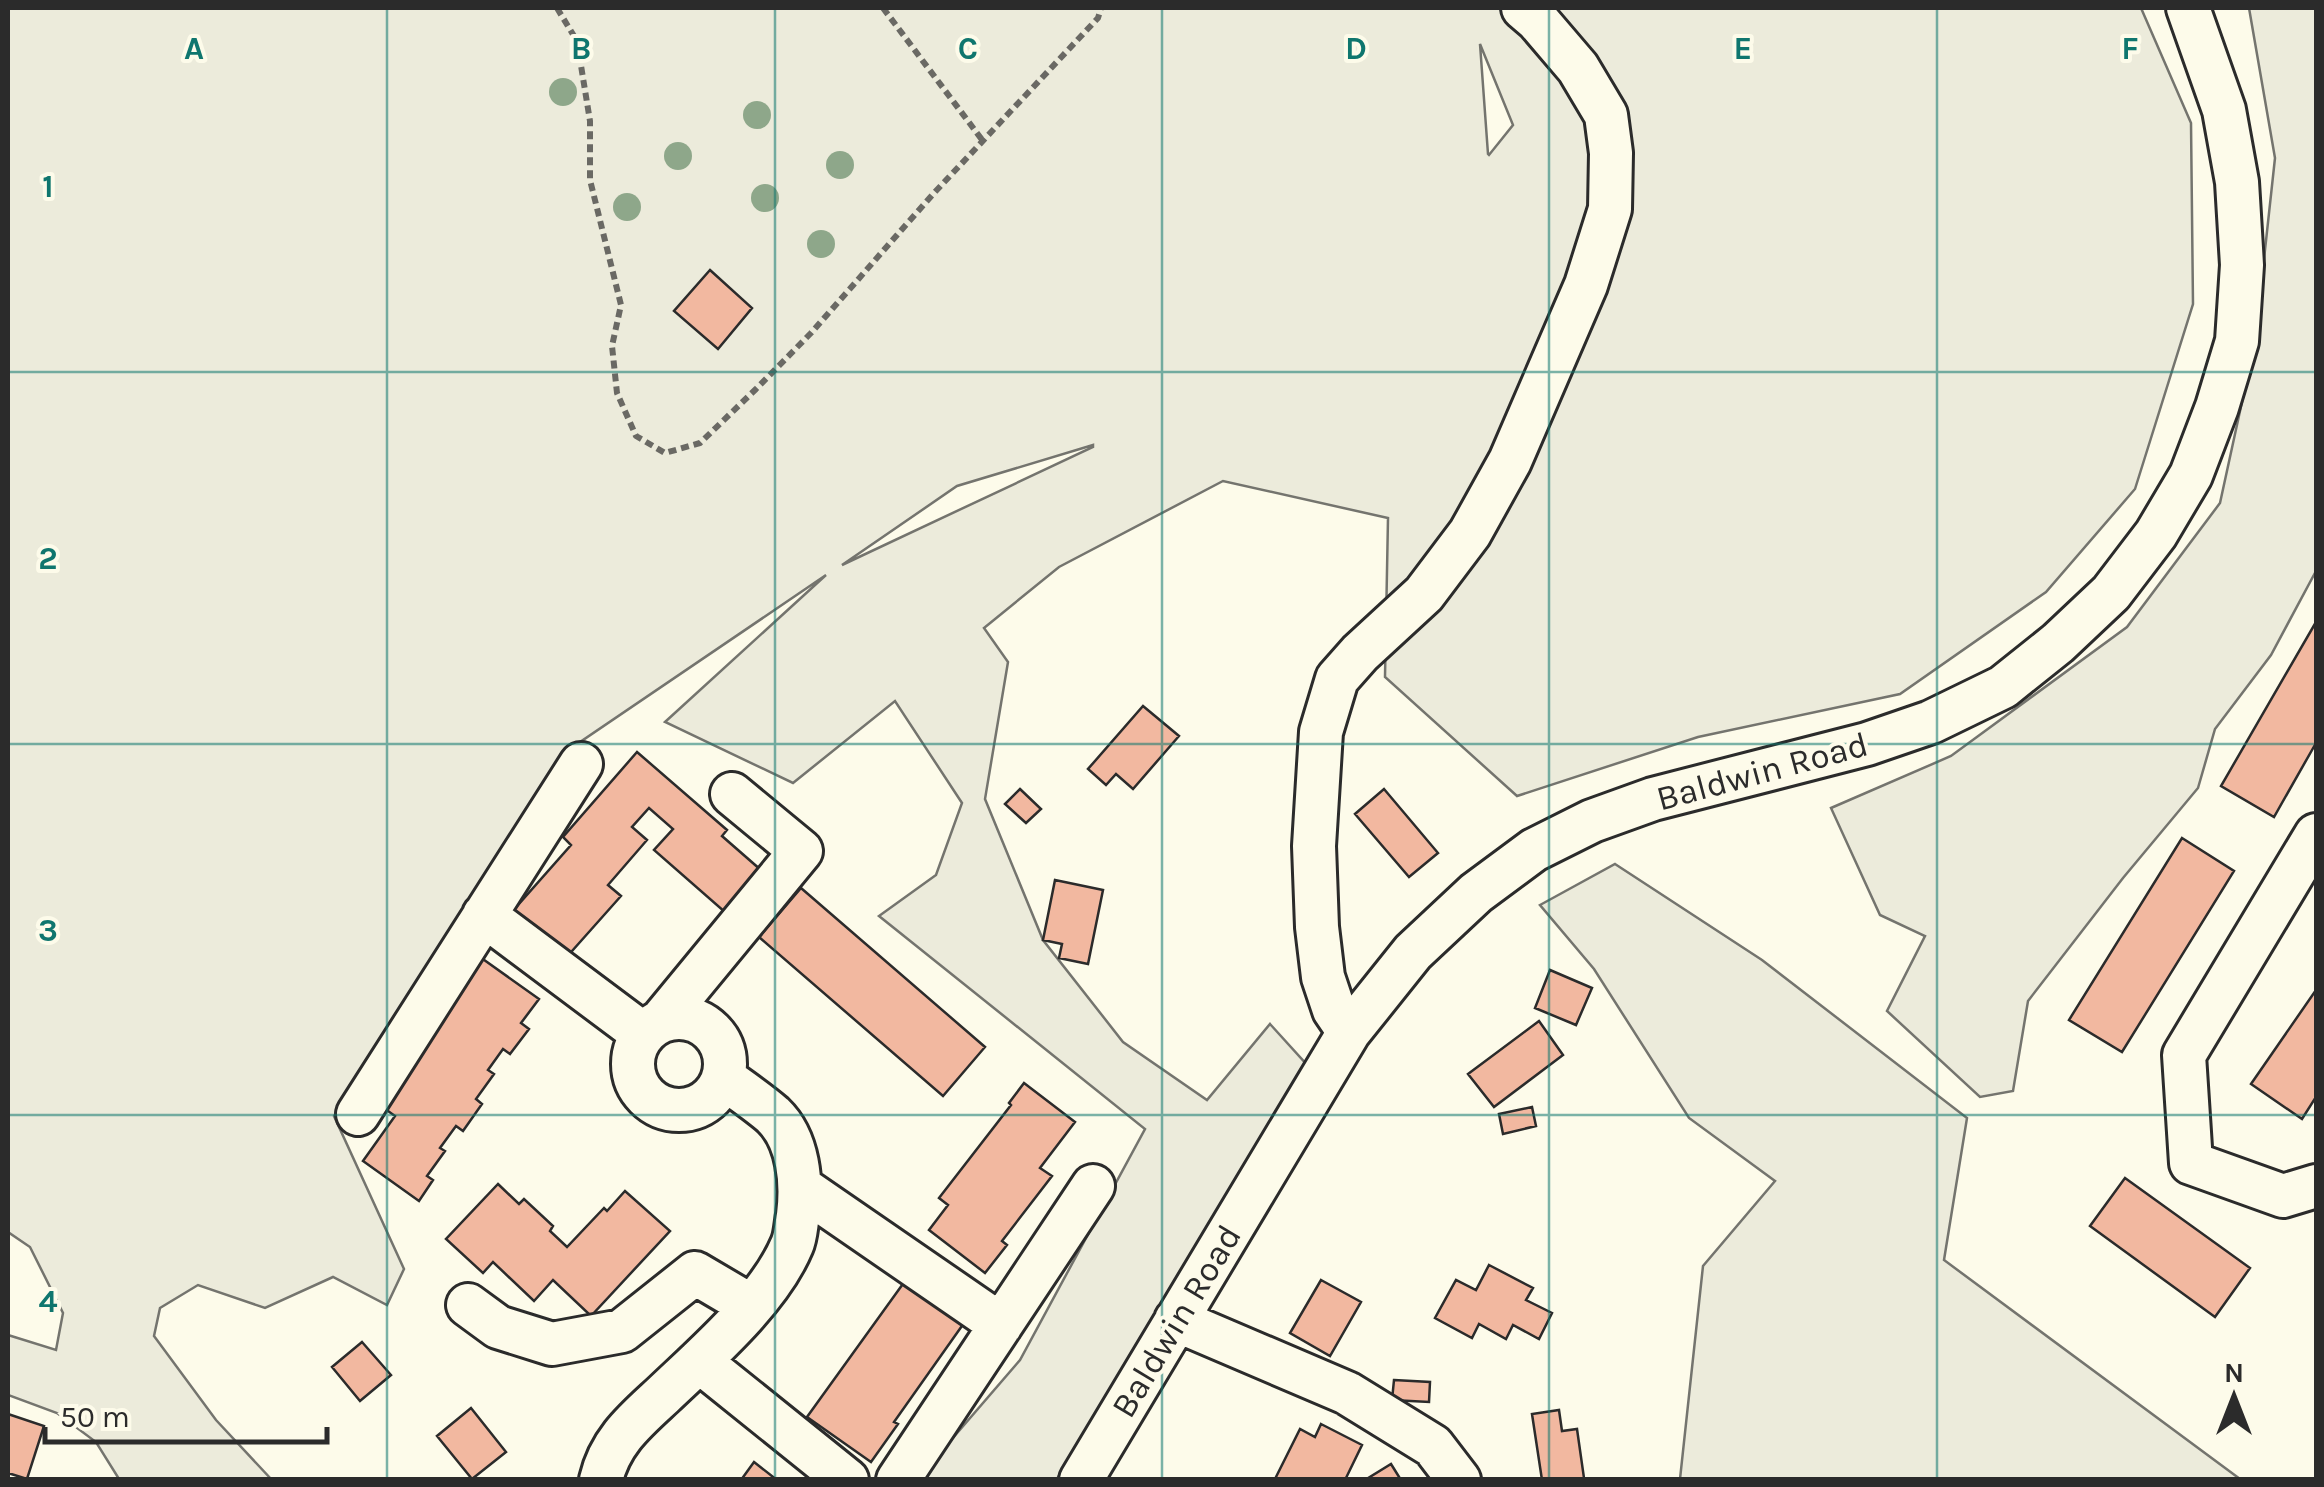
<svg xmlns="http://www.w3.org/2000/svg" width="2324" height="1487" viewBox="0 0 2324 1487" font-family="Karla,sans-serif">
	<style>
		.green { fill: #ecebdb; stroke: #74746e; stroke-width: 2.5; fill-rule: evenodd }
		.building { fill: #f2b8a0; stroke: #2b2b2b; stroke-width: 2.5 }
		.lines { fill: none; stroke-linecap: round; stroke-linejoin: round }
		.minor-casing { stroke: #2b2b2b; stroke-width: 48 }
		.path { stroke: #6a6964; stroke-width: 6; stroke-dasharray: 8 5; stroke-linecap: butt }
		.minor { stroke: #fdfbea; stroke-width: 42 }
		.tree { fill: #8ea78a }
		.grid { fill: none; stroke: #0f766e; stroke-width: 2.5; stroke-opacity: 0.55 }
		.labels { text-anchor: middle; stroke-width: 8; stroke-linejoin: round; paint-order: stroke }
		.street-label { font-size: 35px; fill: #2b2b2b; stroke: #fdfbea }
		.grid-label { font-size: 32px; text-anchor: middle; font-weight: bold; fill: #0f766e; stroke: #fdfbea; stroke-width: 8; stroke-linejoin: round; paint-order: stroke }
	</style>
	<rect width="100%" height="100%" fill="#fdfbea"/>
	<path class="green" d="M 8,8 L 2141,8 L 2191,123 L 2193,304 L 2135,489 L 2046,592 L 1900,694 L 1698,737 L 1517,796 L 1385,677 L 1388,518 L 1223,481 L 1059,567 L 984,628 L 1008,662 L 985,799 L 1043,940 L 1123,1042 L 1207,1100 L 1270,1024 L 1308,1066 L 1057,1479 L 926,1479 L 927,1468 L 1020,1360 L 1145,1129 L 879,916 L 936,875 L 962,803 L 895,701 L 793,783 L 665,722 L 826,575 L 564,753 L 334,1116 L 404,1269 L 387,1305 L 333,1277 L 265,1308 L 198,1285 L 160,1308 L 154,1336 L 216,1420 L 271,1479 L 119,1479 L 96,1442 L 57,1413 L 8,1395 L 8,1335 L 56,1350 L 63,1313 L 30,1247 L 8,1232 ZM 1480,44 L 1513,125 L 1489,155 L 1488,154 ZM 1093,445 L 1093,447 L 842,565 L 957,486 Z
		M 2249,8 L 2316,8 L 2316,571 L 2271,655 L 2215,729 L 2198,788 L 2123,878 L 2028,1001 L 2013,1091 L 1980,1097 L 1887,1011 L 1925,936 L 1880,915 L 1831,808 L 1951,756 L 2127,627 L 2220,503 L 2255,342 L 2275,158 Z
		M 1615,864 L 1762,960 L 1967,1118 L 1944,1260 L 2240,1479 L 1680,1479 L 1703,1266 L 1775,1181 L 1689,1118 L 1594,969 L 1540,905 Z"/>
	<path class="building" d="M 710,270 L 752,308 L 718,349 L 674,311 Z
		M 2316,622 L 2316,743 L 2274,817 L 2221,786 Z
		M 1143,706 L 1179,736 L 1133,789 L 1116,774 L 1106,785 L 1088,769 Z
		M 637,752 L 727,830 L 722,836 L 762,871 L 726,913 L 654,850 L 673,829 L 649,808 L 632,827 L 647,840 L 608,885 L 621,896 L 564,960 L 511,913 L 571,845 L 563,837 Z
		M 1020,789 L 1041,809 L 1026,823 L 1005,804 Z
		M 1384,789 L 1438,853 L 1409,877 L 1355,814 Z
		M 2182,838 L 2234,871 L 2122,1052 L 2069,1020 Z
		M 1055,880 L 1103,890 L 1088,964 L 1059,958 L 1062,944 L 1043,940 Z
		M 801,888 L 985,1047 L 943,1096 L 759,937 Z
		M 480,957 L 539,999 L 521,1023 L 529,1029 L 510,1054 L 503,1049 L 488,1070 L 494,1074 L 476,1099 L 482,1104 L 463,1131 L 456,1126 L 440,1148 L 445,1151 L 427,1176 L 433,1180 L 419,1201 L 363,1161 L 395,1116 L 381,1106 Z
		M 1550,970 L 1592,988 L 1576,1025 L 1535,1008 Z
		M 2316,990 L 2316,1097 L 2302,1119 L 2251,1084 Z
		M 1539,1021 L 1563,1055 L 1494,1107 L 1468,1074 Z
		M 1024,1083 L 1075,1122 L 1040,1168 L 1052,1176 L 1002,1241 L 1007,1245 L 985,1273 L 929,1230 L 948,1205 L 939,1198 L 1011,1105 L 1009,1103 Z
		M 1532,1107 L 1536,1126 L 1503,1134 L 1499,1114 Z
		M 2125,1178 L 2250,1268 L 2215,1317 L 2090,1226 Z
		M 498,1184 L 519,1204 L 524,1199 L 553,1226 L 550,1231 L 567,1247 L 604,1208 L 607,1211 L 625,1191 L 670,1231 L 591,1316 L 553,1280 L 534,1301 L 493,1262 L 483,1273 L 446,1239 Z
		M 1489,1265 L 1533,1288 L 1526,1300 L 1552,1313 L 1539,1339 L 1513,1325 L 1506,1339 L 1479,1324 L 1472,1338 L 1435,1318 L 1456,1280 L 1476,1290 Z
		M 1321,1280 L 1361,1302 L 1330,1356 L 1290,1333 Z
		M 905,1281 L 964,1323 L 894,1422 L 898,1424 L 871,1462 L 807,1417 Z
		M 362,1342 L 391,1375 L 360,1401 L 332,1367 Z
		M 1394,1380 L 1430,1382 L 1429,1402 L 1392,1400 Z
		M 471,1408 L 506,1452 L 472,1479 L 437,1436 Z
		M 1559,1410 L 1562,1431 L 1577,1429 L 1584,1478 L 1542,1480 L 1532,1414 Z
		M 8,1414 L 44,1426 L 27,1479 L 8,1473 Z
		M 1321,1424 L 1362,1445 L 1345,1480 L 1275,1479 L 1300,1429 L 1315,1437 Z
		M 754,1462 L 777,1480 L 741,1480 Z
		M 1391,1464 L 1401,1480 L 1365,1480 Z"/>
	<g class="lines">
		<defs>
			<path id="minor" d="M 2316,835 L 2184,1055 L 2191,1163 L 2283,1196 L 2316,1186
				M 484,915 L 643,1034
				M633 1064a46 46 0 1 1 92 0a46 46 0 1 1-92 0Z
				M 661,1021 L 801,851 L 732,794
				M 1349,1032 L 1334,1010 L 1323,977 L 1317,927 L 1314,846 L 1321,732 L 1337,679 L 1360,653 L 1424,594 L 1470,533 L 1510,461 L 1586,285 L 1610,209 L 1611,153 L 1606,115 L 1578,68 L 1537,20 L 1523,8
				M 358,1114 L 581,764
				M 802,1188 L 1001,1325
				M 468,1305 L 498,1327 L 552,1344 L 622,1331 L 695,1273 L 751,1306
				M 1176,1320 L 1347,1393 L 1433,1446 L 1459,1480
				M 699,1361 L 847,1480
				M 601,1480 C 610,1441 636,1420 663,1395 C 706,1354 769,1300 792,1245 C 796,1236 796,1225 798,1215 C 802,1183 799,1140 773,1115 C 758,1102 740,1090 724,1078
				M 898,1480 L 1093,1186
				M 1081,1480 L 1349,1032 L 1413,952 L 1476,893 L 1534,850 L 1592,821 L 1653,799 L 1867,744 L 1931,722 L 2003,687 L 2058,643 L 2111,593 L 2156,534 L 2191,475 L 2217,407 L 2237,341 L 2242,265 L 2237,182 L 2224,110 L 2188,8"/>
		</defs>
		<use href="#minor" class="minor-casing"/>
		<path class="path" d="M 557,8 L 577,41 L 590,121 L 590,180 L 621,305 L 612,346 L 617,393 L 636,436 L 665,453 L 700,443 L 756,389 L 811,333 L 934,193 L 1098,18 L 1101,8
			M 883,8 L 983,141"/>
		<use href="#minor" class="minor"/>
	</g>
	<g class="tree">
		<circle cx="563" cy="92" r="14"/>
		<circle cx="757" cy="115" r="14"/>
		<circle cx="678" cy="156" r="14"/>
		<circle cx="840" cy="165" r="14"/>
		<circle cx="765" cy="198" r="14"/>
		<circle cx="627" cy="207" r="14"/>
		<circle cx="821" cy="244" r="14"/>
	</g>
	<path class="grid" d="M 387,8 L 387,1480M 775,8 L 775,1480M 1162,8 L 1162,1480M 1549,8 L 1549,1480M 1937,8 L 1937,1480M 8,372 L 2316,372M 8,744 L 2316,744M 8,1115 L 2316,1115"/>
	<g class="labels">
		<g class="street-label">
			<text transform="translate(1762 771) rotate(-15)" y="12">Baldwin Road</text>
			<text transform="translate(1176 1321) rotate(-59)" y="12">Baldwin Road</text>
		</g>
	</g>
	<g class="grid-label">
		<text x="194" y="59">A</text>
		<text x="581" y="59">B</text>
		<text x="968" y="59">C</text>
		<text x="1356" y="59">D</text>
		<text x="1743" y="59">E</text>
		<text x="2130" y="59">F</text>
		<text x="48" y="197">1</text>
		<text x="48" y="569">2</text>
		<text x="48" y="941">3</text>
		<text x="48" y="1312">4</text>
	</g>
	<rect width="2324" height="1487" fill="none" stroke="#2b2b2b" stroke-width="20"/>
	<g transform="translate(2234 1397)" stroke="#fdfbea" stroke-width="8" paint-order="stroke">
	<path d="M0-8L18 38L0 25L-18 38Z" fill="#2b2b2b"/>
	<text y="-15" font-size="28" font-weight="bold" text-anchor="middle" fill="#2b2b2b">N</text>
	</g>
	<path d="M45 1427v15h282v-15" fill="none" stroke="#2b2b2b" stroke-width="5"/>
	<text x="60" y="1427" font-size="30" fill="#2b2b2b" stroke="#fdfbea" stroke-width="8" paint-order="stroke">50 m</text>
</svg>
